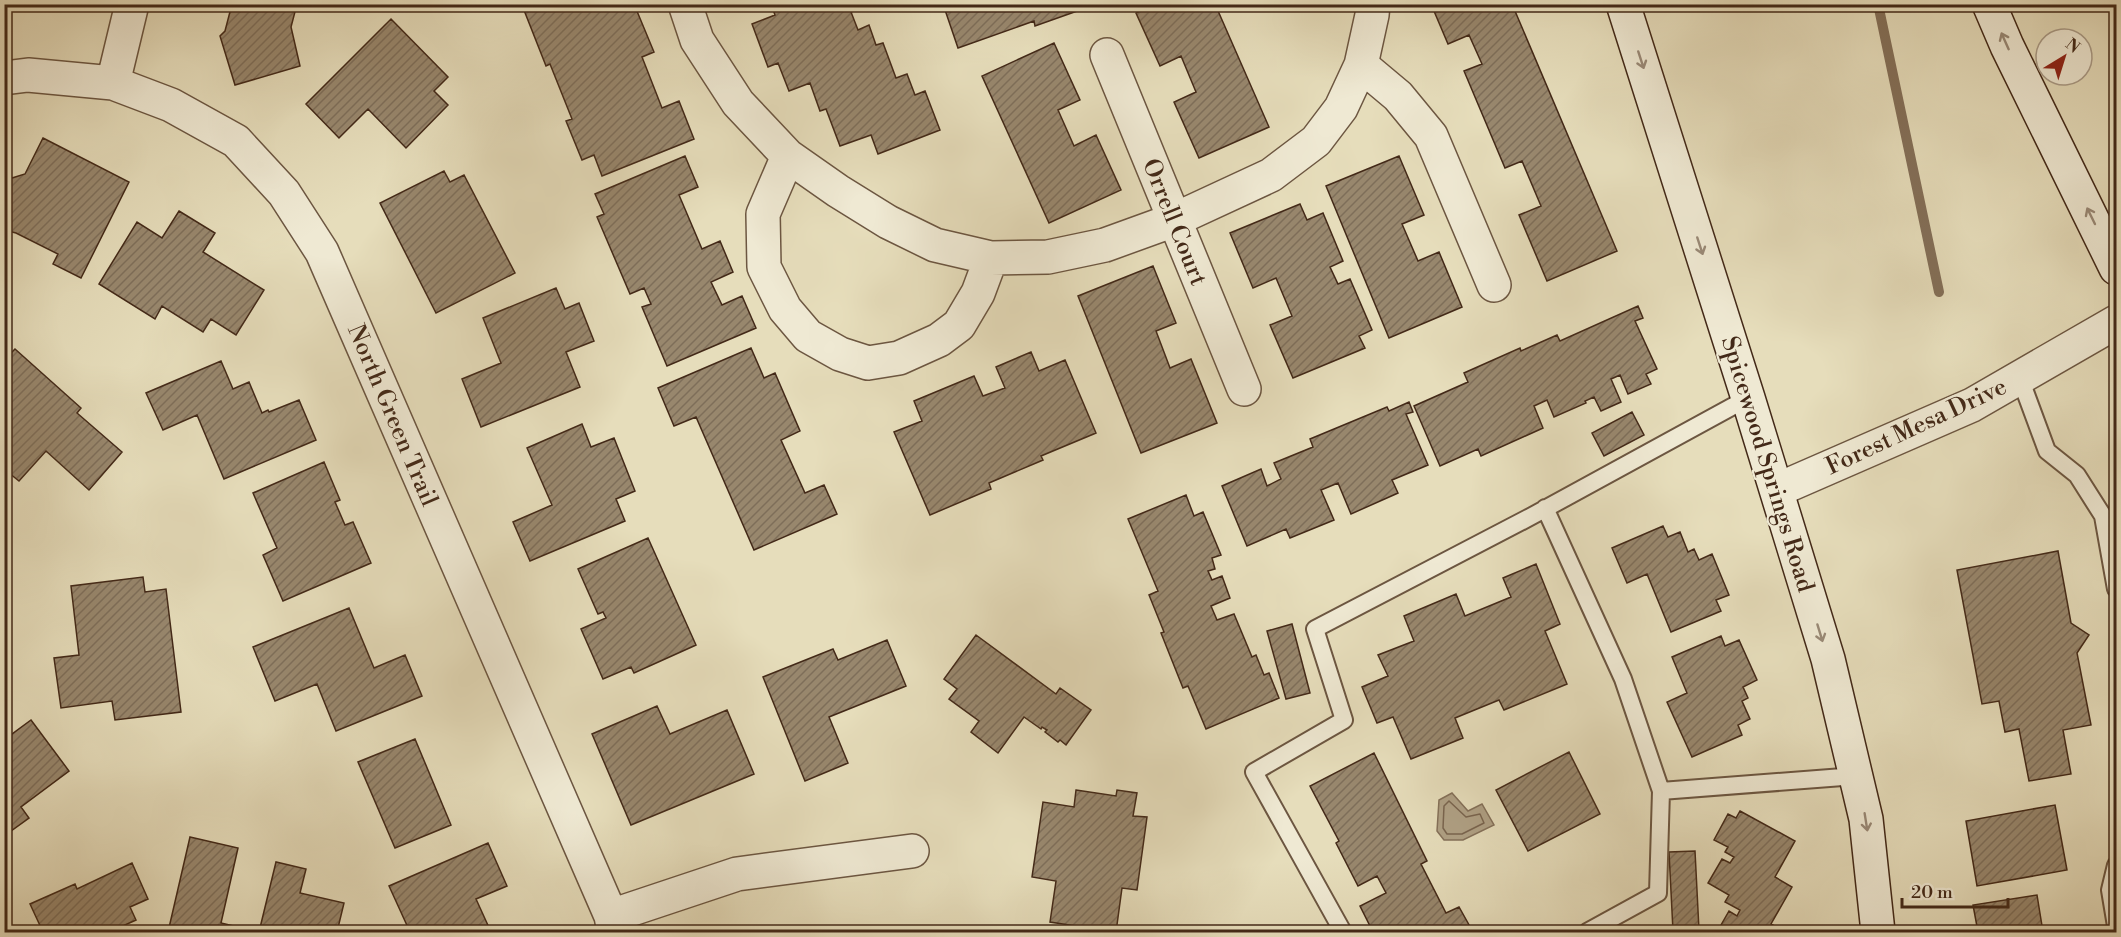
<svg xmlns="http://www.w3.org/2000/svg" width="2121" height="937" viewBox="0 0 2121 937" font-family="'Libre Bodoni',serif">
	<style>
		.water { fill: #afa084; stroke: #847059; stroke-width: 1.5 }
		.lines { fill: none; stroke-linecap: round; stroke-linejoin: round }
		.shore { stroke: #79644e; stroke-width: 1.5 }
		.stream { stroke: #847059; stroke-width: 10 }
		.building { fill: url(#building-hatch); stroke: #432918; stroke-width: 1.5 }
		.lane-casing { stroke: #6c5641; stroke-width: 20 }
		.street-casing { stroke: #6c5641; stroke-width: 36 }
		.secondary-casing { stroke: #432918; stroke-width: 36 }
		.lane { stroke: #efe9d3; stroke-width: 16 }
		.street { stroke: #efe9d3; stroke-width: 33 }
		.secondary { stroke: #efe9d3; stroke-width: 33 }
		.oneway { stroke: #998976 }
		.labels { text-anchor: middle; stroke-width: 4.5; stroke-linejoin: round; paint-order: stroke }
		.street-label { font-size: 24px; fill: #432918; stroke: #efe9d3 }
	</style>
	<defs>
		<pattern id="building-hatch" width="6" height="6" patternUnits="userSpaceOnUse" patternTransform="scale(1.5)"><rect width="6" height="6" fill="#98876d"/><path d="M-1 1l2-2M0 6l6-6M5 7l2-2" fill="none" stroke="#7e6e59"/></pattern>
	</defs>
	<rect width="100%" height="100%" fill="#e6ddbb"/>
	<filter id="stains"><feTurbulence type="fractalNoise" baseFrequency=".00333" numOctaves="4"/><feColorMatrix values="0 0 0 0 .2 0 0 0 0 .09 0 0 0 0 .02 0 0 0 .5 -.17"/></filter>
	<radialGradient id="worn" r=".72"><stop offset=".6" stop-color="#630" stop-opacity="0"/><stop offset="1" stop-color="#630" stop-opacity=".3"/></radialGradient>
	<path class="water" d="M 1452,793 L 1468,811 L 1482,804 L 1494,825 L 1463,840 L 1444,840 L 1437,831 L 1439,800 Z"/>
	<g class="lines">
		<path class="shore" d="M 1449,801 L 1466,817 L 1480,814 L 1484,823 L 1462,834 L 1447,834 L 1443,828 L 1444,806 Z"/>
		<path class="stream" d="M 1878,4 L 1939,292"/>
	</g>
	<path class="building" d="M 232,4 L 297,4 L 291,27 L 300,66 L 235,85 L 220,36 L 225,31 Z
		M 524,4 L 634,4 L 654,52 L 642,57 L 662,108 L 679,101 L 694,139 L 602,176 L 594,155 L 582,160 L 566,121 L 572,119 L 550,64 L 546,66 L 522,5 Z
		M 771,4 L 857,4 L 859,9 L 851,12 L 858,30 L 869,25 L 876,45 L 883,43 L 896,78 L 907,74 L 915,95 L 925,91 L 940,130 L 878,154 L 871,135 L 840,146 L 826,109 L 820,111 L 810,83 L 789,91 L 778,63 L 768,67 L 752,24 L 775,15 Z
		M 943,4 L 1097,4 L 1035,26 L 1034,21 L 958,48 Z
		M 1154,4 L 1215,4 L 1269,127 L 1199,158 L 1174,102 L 1196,92 L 1181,56 L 1160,66 L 1136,13 Z
		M 1431,4 L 1512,4 L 1617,251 L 1547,281 L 1519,215 L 1541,206 L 1522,161 L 1505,168 L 1464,71 L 1482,64 L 1469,35 L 1448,44 Z
		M 391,19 L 448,77 L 434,91 L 448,105 L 406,148 L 368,109 L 339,138 L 306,104 Z
		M 1054,43 L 1080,100 L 1058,110 L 1074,146 L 1096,135 L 1121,190 L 1049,223 L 982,76 Z
		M 43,138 L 129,182 L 81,278 L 53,264 L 58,254 L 16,233 L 4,230 L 4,162 L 12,178 L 25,174 Z
		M 685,156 L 698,187 L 679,195 L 702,249 L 720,241 L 733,272 L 711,282 L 722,305 L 742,296 L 756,328 L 667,366 L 642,307 L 651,304 L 644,288 L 630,294 L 597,217 L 604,214 L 595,194 Z
		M 1399,156 L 1424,215 L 1402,224 L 1418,261 L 1439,252 L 1462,307 L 1389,338 L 1326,186 Z
		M 444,171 L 450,182 L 464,175 L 515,273 L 436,313 L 380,203 Z
		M 1300,204 L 1307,220 L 1323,213 L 1343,261 L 1330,267 L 1338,284 L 1350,279 L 1372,330 L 1359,336 L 1365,348 L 1293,378 L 1270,325 L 1292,316 L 1276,278 L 1253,288 L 1230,233 Z
		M 179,211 L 215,233 L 203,252 L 264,290 L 236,335 L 211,319 L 203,332 L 162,306 L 155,319 L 99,284 L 137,222 L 162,238 Z
		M 1153,266 L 1176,323 L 1156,331 L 1170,368 L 1191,359 L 1217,423 L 1141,453 L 1078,296 Z
		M 556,288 L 565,309 L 579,303 L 594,341 L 566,352 L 580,387 L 481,427 L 462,379 L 501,363 L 483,318 Z
		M 1638,306 L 1643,318 L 1635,321 L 1657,369 L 1646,374 L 1651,384 L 1628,394 L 1620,375 L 1611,379 L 1621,402 L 1601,411 L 1594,397 L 1585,401 L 1586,403 L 1554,417 L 1547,400 L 1534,406 L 1543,428 L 1481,456 L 1478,449 L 1440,466 L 1414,406 L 1468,382 L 1464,373 L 1520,348 L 1521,351 L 1557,335 L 1560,341 Z
		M 751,348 L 764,378 L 775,373 L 800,431 L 781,440 L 805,493 L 824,485 L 837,514 L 754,550 L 696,417 L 674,426 L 658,388 Z
		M 15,349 L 81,408 L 77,413 L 122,452 L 89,490 L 46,451 L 19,481 L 4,469 L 4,360 Z
		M 1031,352 L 1039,371 L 1065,360 L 1096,433 L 1041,456 L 1043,460 L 989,483 L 991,489 L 930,515 L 894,432 L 922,421 L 914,401 L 974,376 L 983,396 L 1005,388 L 996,367 Z
		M 221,361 L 233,389 L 249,382 L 262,413 L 268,410 L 269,412 L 299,400 L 316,440 L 224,479 L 197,415 L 163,430 L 146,393 Z
		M 1409,402 L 1413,412 L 1406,414 L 1428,465 L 1392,480 L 1398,493 L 1351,514 L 1338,483 L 1321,490 L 1334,520 L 1290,538 L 1286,529 L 1247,546 L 1222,486 L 1261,469 L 1267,486 L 1281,479 L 1274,463 L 1313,447 L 1310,439 L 1387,407 L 1389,411 Z
		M 1632,412 L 1644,435 L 1604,456 L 1592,433 Z
		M 582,424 L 591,447 L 614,438 L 635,491 L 616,499 L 625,521 L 530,561 L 513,522 L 552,505 L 527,448 Z
		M 324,462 L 340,500 L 335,502 L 345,525 L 353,522 L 371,563 L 283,601 L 263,555 L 277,548 L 253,493 Z
		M 1186,495 L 1194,516 L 1203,512 L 1221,555 L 1212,558 L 1215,569 L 1208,571 L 1212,580 L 1222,576 L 1230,598 L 1211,606 L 1217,620 L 1234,614 L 1252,657 L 1256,655 L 1264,675 L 1269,673 L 1279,698 L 1206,729 L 1188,686 L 1183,688 L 1161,633 L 1164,632 L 1149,595 L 1158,591 L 1128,519 Z
		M 1663,526 L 1668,537 L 1680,532 L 1688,552 L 1694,549 L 1699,560 L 1712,554 L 1729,595 L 1716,600 L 1721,611 L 1671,632 L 1647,574 L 1627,583 L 1612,548 Z
		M 648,538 L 696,645 L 634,673 L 631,667 L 603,679 L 581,629 L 606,618 L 603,612 L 598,614 L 578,569 Z
		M 2058,551 L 2071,623 L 2089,635 L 2077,653 L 2091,725 L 2063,730 L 2071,774 L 2029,781 L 2019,729 L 2005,732 L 1999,701 L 1982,704 L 1957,570 Z
		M 1536,564 L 1560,624 L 1545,631 L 1567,684 L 1504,710 L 1499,700 L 1455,718 L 1463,738 L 1411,759 L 1393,717 L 1377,723 L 1362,687 L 1388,676 L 1378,655 L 1414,641 L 1404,616 L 1456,594 L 1465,616 L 1511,597 L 1503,578 Z
		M 143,577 L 145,592 L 166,589 L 181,712 L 115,720 L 112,701 L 61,708 L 54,658 L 79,655 L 71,586 Z
		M 349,608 L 374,668 L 405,655 L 422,696 L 336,731 L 317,684 L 275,701 L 253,647 Z
		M 1292,624 L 1310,693 L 1286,699 L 1267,631 Z
		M 976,635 L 1056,694 L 1060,688 L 1091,710 L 1066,745 L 1060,740 L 1058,742 L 1045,732 L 1047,730 L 1042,727 L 1041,729 L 1024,717 L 998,753 L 971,732 L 979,721 L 949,699 L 957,689 L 944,679 Z
		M 1721,636 L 1725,646 L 1739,640 L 1757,680 L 1743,687 L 1748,698 L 1742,701 L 1750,719 L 1738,725 L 1742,735 L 1692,757 L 1667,702 L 1687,693 L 1672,657 Z
		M 887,640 L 906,686 L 829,717 L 848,763 L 805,781 L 763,677 L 833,649 L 838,660 Z
		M 657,706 L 670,734 L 727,710 L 754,774 L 631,825 L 592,734 Z
		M 31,720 L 69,771 L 21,807 L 29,818 L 4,836 L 4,740 Z
		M 415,739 L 451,825 L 395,848 L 358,762 Z
		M 1569,752 L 1600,814 L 1528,851 L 1496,790 Z
		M 1374,753 L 1427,861 L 1421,864 L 1446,913 L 1459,907 L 1473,932 L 1373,932 L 1360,906 L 1386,893 L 1377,876 L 1358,886 L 1336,843 L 1339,841 L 1310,786 Z
		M 1076,790 L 1116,796 L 1117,790 L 1137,793 L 1133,816 L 1147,817 L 1137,890 L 1122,888 L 1116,932 L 1082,932 L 1083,927 L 1050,922 L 1056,881 L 1032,877 L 1043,802 L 1074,807 Z
		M 2055,805 L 2067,870 L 1977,886 L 1966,821 Z
		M 1740,811 L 1795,841 L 1775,877 L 1792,887 L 1771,924 L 1785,932 L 1717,932 L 1729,911 L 1737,916 L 1740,910 L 1725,902 L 1729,895 L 1708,883 L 1722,859 L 1730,863 L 1734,857 L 1725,852 L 1728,847 L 1714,840 L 1728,814 L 1736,818 Z
		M 190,837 L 238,848 L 221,923 L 259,932 L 276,862 L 306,869 L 300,893 L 344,903 L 337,932 L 168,932 Z
		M 488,843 L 507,886 L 476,899 L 491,932 L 410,932 L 389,886 Z
		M 1695,851 L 1699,930 L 1673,931 L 1669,852 Z
		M 132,863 L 148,899 L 130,907 L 136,920 L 118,928 L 120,932 L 43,932 L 30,904 L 75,884 L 77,889 Z
		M 2037,895 L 2043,932 L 1978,932 L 1973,905 Z"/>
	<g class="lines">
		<defs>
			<path id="lane" d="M 2020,378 L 2047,451 L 2077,475 L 2103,516 L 2116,589
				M 1545,508 L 1623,679 L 1661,791 L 1658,893 L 1587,932
				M 1661,791 L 1856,776
				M 2116,865 L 2110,890 L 2116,926
				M 1343,932 L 1254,772 L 1344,720 L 1315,629 L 1530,517 L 1748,398"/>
			<path id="street" d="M 685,4 L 697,40 L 738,103 L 788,156 L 838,191 L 888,222 L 935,245 L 991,258 L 1048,257 L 1105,245 L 1174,220 L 1271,175 L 1316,141 L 1341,108 L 1361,65 L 1372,15 L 1373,4
				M 1107,55 L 1244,389
				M 1361,65 L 1398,96 L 1431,136 L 1494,285
				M 4,78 L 28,75 L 113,83 L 171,105 L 236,141 L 284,193 L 322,252 L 611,916 L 614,932
				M 113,83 L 132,4
				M 788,156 L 763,214 L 764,267 L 785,309 L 808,336 L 840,354 L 868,363 L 899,358 L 939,340 L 959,325 L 978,293 L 991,258
				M 1777,490 L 1972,405 L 2116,322
				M 611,916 L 737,874 L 912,851"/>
			<path id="secondary" d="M 1623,4 L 1748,398 L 1828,659 L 1866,819 L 1878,932
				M 1989,4 L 2007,46 L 2116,268"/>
		</defs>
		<use href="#lane" class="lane-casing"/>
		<use href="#street" class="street-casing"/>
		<use href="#secondary" class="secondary-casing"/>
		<use href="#lane" class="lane"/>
		<use href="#street" class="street"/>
		<use href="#secondary" class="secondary"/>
	</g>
	<defs><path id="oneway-shaft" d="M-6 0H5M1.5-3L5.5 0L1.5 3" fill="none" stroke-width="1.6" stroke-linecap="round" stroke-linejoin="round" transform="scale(1.5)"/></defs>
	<g class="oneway">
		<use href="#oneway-shaft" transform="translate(2005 41) rotate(-114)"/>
		<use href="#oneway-shaft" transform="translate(1641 60) rotate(72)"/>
		<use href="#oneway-shaft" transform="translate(2091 216) rotate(-116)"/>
		<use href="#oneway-shaft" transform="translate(1700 246) rotate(72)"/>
		<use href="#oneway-shaft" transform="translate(1820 633) rotate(73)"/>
		<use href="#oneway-shaft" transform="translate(1866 822) rotate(81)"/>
	</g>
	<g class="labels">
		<g class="street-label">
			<text transform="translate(1175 222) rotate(68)" y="8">Orrell Court</text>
			<text transform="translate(393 415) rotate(67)" y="8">North Green Trail</text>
			<text transform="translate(1916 426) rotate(-25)" y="8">Forest Mesa Drive</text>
			<text transform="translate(1768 464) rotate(73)" y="8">Spicewood Springs Road</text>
		</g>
	</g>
	<rect width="2121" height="937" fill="none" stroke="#e6ddbb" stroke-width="24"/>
	<rect x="6" y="6" width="2109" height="925" fill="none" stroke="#432918" stroke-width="3"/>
	<rect x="12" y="12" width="2097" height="913" fill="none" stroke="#432918" stroke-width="1.5"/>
	<g transform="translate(2064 57) rotate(38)"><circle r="28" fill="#efe9d3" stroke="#aa9c88" stroke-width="1.5"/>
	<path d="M0-4.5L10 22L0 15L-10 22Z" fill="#8f2418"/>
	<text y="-9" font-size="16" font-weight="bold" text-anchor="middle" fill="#432918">N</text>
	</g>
	<path d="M1902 898v9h106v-9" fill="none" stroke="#432918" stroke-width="3"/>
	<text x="1911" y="898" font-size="18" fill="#432918" stroke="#efe9d3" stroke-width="4.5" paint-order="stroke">20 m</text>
	<rect width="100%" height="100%" filter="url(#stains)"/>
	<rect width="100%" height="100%" fill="url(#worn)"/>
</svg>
